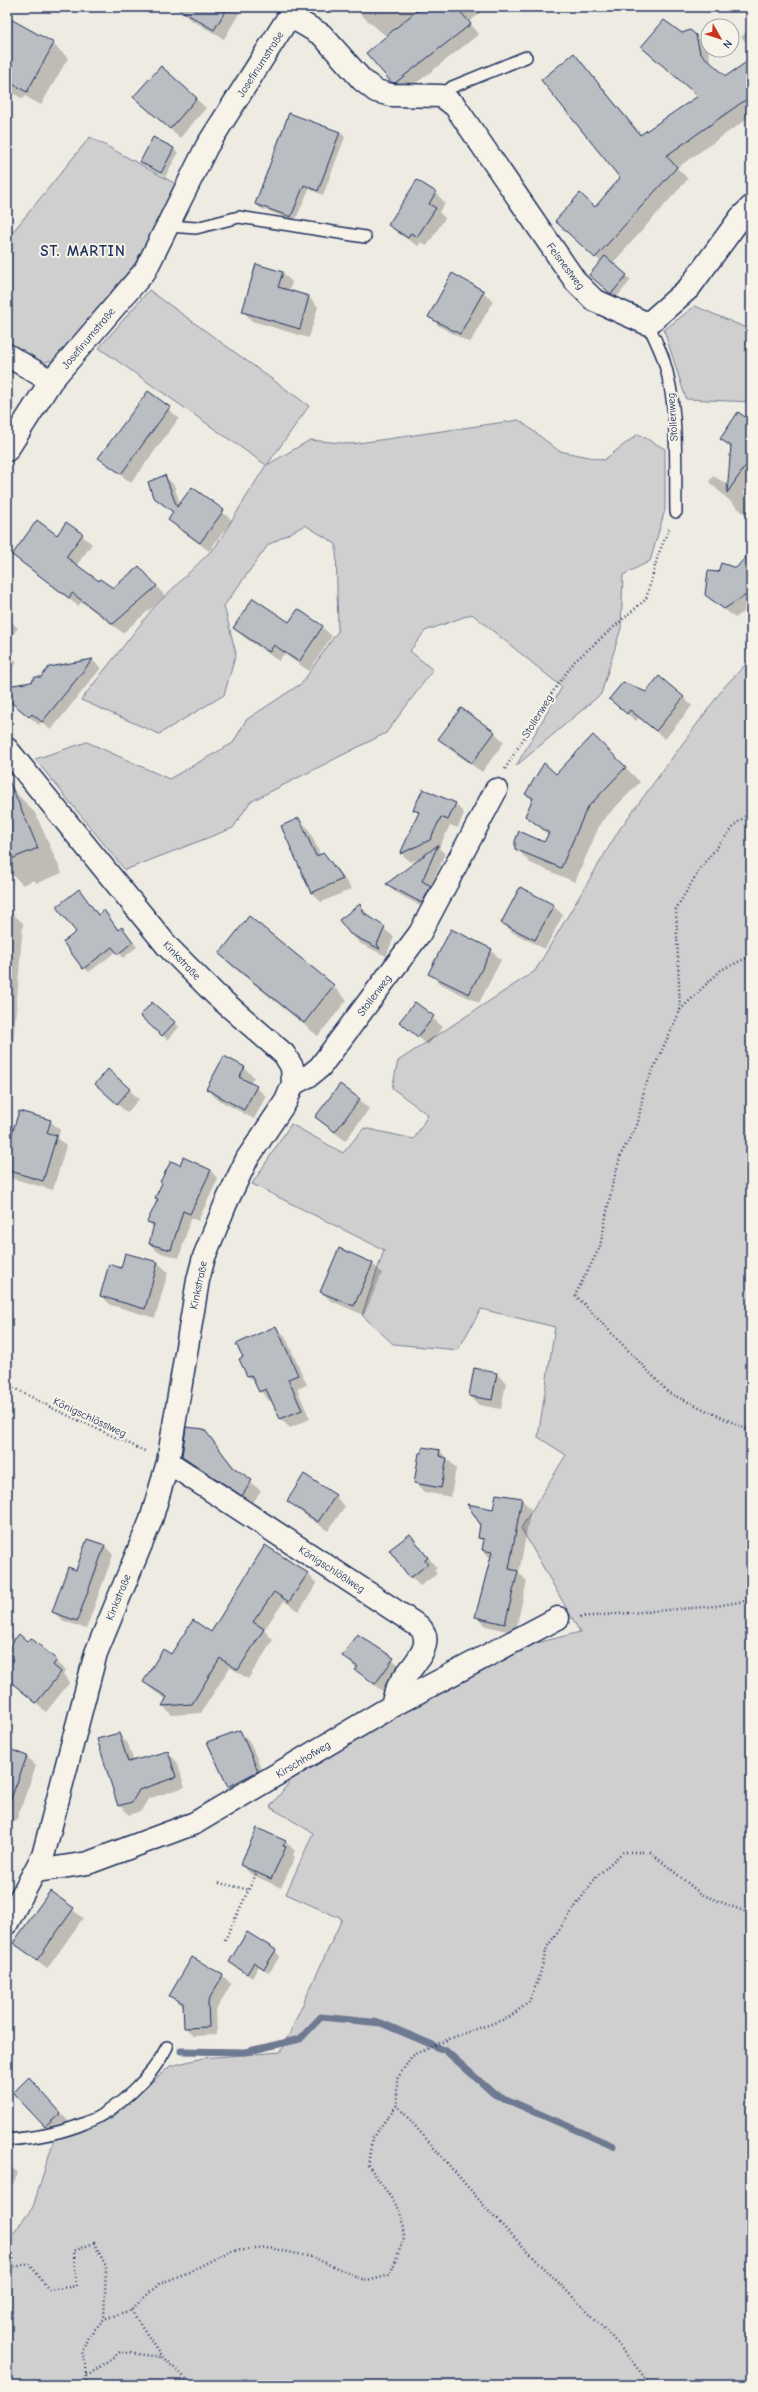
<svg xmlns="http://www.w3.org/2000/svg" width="758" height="2392" viewBox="0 0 758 2392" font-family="'Comic Neue',sans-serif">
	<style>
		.green { fill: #cfcfcf; stroke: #757f96 }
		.shadow { fill: #0003 }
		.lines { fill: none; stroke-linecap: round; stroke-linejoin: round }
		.stream { stroke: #6e7992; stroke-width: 7 }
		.building { fill: #babdc2; stroke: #1b2f5e }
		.service-casing { stroke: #1b2f5e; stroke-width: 14 }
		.minor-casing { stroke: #1b2f5e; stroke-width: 25 }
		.path { stroke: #1b2f5e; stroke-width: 2.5; stroke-dasharray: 1 3; stroke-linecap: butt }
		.service { stroke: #f7f3e8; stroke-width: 11 }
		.minor { stroke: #f7f3e8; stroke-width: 22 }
		.labels { text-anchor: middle; stroke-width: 4; stroke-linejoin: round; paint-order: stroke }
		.street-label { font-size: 11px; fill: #1b2f5e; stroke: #f7f3e8 }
		.district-label { font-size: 15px; font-weight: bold; letter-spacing: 1px; fill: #1b2f5e; stroke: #f7f3e8 }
	</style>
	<rect width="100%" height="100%" fill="#eeebe2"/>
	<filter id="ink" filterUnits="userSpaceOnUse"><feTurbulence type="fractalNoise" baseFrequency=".025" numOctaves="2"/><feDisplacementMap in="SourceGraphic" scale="8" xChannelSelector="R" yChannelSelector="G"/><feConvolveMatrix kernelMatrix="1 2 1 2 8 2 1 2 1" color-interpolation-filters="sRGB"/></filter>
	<g filter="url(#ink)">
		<path class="green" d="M 90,137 L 176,184 L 142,255 L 54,360 L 39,363 L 7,344 L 7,239 Z
			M 149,290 L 309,406 L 267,465 L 310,440 L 352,444 L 519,420 L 559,451 L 604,460 L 638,434 L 665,449 L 665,510 L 650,561 L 623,575 L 621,628 L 601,694 L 516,766 L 562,687 L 472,614 L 425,631 L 410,651 L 433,670 L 386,733 L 250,802 L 233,828 L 125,870 L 35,759 L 87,742 L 169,779 L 233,743 L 246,720 L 302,683 L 338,631 L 336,544 L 305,525 L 268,545 L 224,606 L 236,654 L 224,695 L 159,734 L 81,700 L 154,607 L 216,546 L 266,465 L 99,348 Z
			M 695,306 L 751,330 L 751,402 L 686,399 L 664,330 Z
			M 751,659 L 751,2385 L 7,2385 L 7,2242 L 33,2207 L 54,2139 L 112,2118 L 170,2066 L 203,2058 L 281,2052 L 342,1919 L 286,1894 L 313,1833 L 270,1807 L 291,1780 L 396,1714 L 525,1646 L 580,1632 L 521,1528 L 566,1455 L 538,1437 L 555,1327 L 481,1309 L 458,1350 L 393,1344 L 362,1315 L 384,1250 L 252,1184 L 291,1124 L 343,1153 L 364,1128 L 414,1139 L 428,1115 L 392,1088 L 398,1061 L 535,971 L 619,830 L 725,686 Z"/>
		<path class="shadow" d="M 179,7 L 243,7 L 224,39 L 188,18 Z
			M 352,7 L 487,7 L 469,22 L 479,34 L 405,92 L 392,81 L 387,37 Z
			M 7,21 L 53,44 L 68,58 L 41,105 L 25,96 L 23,99 L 7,90 Z
			M 751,27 L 751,47 L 741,37 Z
			M 681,34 L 696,36 L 708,48 L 711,64 L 726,77 L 751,60 L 751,116 L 677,168 L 688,179 L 612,264 L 631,280 L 616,298 L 595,280 L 601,262 L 568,233 L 595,208 L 622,178 L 574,54 L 642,135 L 698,96 L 643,47 Z
			M 161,67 L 206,108 L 180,138 L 144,106 Z
			M 289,114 L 340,132 L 345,137 L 323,195 L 309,189 L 295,221 L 260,208 L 256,203 Z
			M 174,149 L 178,153 L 165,177 L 141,162 Z
			M 417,181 L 436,193 L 445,203 L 439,212 L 445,218 L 427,246 L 421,242 L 418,246 L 399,234 L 389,224 Z
			M 283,273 L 292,282 L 289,291 L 309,297 L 318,307 L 309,338 L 252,321 L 243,311 Z
			M 483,292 L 493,301 L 470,343 L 439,326 L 429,316 Z
			M 148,393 L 179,418 L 131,483 L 100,458 Z
			M 7,404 L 14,411 L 7,421 Z
			M 751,422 L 751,481 L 743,493 L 751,498 L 751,520 L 709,482 L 713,476 L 729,485 L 731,449 L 722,439 Z
			M 165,476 L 174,485 L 180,504 L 192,488 L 232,520 L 209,551 L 178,528 L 169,520 L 174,513 L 154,497 Z
			M 67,523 L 92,544 L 76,566 L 99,583 L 113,590 L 148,576 L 165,596 L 123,633 L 82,602 L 78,606 L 13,555 L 57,537 Z
			M 751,553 L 751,607 L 735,618 L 706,594 L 719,573 L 737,569 Z
			M 7,618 L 18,628 L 7,642 Z
			M 289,624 L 322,627 L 332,636 L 309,671 L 284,654 L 279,661 L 244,637 L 234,628 Z
			M 7,652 L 17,662 L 7,675 Z
			M 92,660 L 101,668 L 51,730 L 41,722 L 39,725 L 10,700 L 41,678 L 49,668 Z
			M 646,693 L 684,698 L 692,706 L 665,739 L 639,718 L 636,721 L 619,707 Z
			M 494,732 L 504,742 L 482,772 L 449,749 L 440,739 Z
			M 625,767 L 640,782 L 601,822 L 575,882 L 530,863 L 516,848 L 545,844 L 549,836 L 527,816 L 533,800 L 526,794 L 556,775 Z
			M 7,783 L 35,813 L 62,873 L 37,883 L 34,880 L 23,885 L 7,869 Z
			M 455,804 L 464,813 L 458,828 L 450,825 L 439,848 L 445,854 L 431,887 L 439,895 L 430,911 L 395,892 L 388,884 L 424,857 L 410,862 L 401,853 L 419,814 L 415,810 Z
			M 299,819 L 308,828 L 321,856 L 324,854 L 333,864 L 352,889 L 321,902 L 312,893 Z
			M 79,891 L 99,915 L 104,912 L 119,930 L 122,928 L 127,933 L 137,947 L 123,958 L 117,951 L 89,972 L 84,968 Z
			M 360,905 L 371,918 L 394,937 L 387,954 L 388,957 L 361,944 L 351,934 Z
			M 553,906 L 563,915 L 545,949 L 512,932 L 503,922 Z
			M 7,909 L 23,923 L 10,1084 L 7,1084 Z
			M 249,918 L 333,986 L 347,1000 L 318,1036 L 234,968 L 220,954 Z
			M 451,930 L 491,950 L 501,960 L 479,1003 L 439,983 L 430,973 Z
			M 415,1003 L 443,1027 L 428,1045 L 400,1022 Z
			M 145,1021 L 175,1022 L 179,1027 L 168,1040 Z
			M 244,1068 L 254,1077 L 250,1083 L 266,1096 L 254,1119 L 217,1099 L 207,1089 Z
			M 108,1070 L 139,1099 L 127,1113 L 106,1093 Z
			M 359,1099 L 369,1109 L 345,1141 L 316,1117 Z
			M 50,1121 L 60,1130 L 58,1138 L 66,1146 L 53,1190 L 7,1177 L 7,1150 Z
			M 180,1166 L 211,1171 L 218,1179 L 198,1221 L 191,1218 L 179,1258 L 158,1252 L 150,1244 L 154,1228 L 148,1222 L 158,1200 L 156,1198 Z
			M 340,1249 L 373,1264 L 382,1273 L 364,1315 L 331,1301 L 321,1292 Z
			M 126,1254 L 158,1263 L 168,1272 L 155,1318 L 111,1305 L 101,1296 L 121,1269 Z
			M 276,1327 L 285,1336 L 307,1385 L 297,1389 L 310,1419 L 290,1428 L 281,1419 L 272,1400 L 269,1401 L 248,1376 L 240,1359 Z
			M 497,1374 L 506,1383 L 501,1409 L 479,1405 L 470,1396 Z
			M 204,1430 L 237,1471 L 261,1491 L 252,1504 L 193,1465 L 183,1456 Z
			M 440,1451 L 456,1468 L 451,1497 L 424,1492 L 415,1482 Z
			M 335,1496 L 345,1506 L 328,1531 L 298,1510 L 288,1501 Z
			M 521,1499 L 531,1509 L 519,1573 L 527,1581 L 515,1633 L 486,1626 L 476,1616 L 491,1559 L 483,1550 L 484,1543 L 479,1538 L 494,1510 Z
			M 410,1535 L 437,1568 L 434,1570 L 437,1574 L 420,1586 L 411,1577 Z
			M 88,1540 L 105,1546 L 113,1555 L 86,1629 L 62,1620 L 53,1612 L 77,1571 Z
			M 266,1547 L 308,1574 L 317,1584 L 299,1611 L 284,1601 L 264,1630 L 273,1640 L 248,1679 L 230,1667 L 201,1713 L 172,1715 L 163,1706 L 167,1700 L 154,1691 L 144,1682 L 171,1655 L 211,1633 Z
			M 7,1632 L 16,1639 L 28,1643 L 31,1640 L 66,1670 L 63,1674 L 70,1682 L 46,1712 L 7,1679 Z
			M 374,1645 L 403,1668 L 385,1693 L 366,1679 L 343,1655 Z
			M 240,1731 L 249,1741 L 267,1781 L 238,1796 L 228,1786 Z
			M 119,1734 L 128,1744 L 134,1762 L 168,1752 L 177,1762 L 185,1787 L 148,1799 L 141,1811 L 129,1815 L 119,1805 Z
			M 7,1749 L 26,1756 L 36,1766 L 16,1821 L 7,1818 Z
			M 285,1841 L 295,1851 L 293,1855 L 295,1857 L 281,1888 L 251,1874 L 241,1865 Z
			M 50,1892 L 83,1918 L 47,1969 L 14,1943 Z
			M 275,1951 L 280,1956 L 269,1973 L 259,1966 L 252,1978 L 230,1962 Z
			M 223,1976 L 231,1984 L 216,2010 L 217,2035 L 193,2036 L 185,2027 L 184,2007 L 171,1996 Z
			M 38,2088 L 70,2123 L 55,2136 L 14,2093 Z
			M 7,2163 L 18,2173 L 7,2197 Z"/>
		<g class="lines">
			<path class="stream" d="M 436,2047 L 445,2050 L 494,2094 L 613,2146
				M 181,2051 L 245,2052 L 300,2039 L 321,2017 L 381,2023 L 433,2045"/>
		</g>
		<path class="building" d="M 175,7 L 228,7 L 214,30 Z
			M 421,7 L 456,7 L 471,24 L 395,83 L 391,82 L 366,53 Z
			M 7,17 L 54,43 L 27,92 L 7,81 Z
			M 664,20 L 682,33 L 690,30 L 696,35 L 700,53 L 726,76 L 751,59 L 751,96 L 666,156 L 677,167 L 595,258 L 555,221 L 580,193 L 595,207 L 620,178 L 541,80 L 574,53 L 640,135 L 698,96 L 641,47 Z
			M 161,66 L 197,98 L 170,129 L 133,97 Z
			M 289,113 L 340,132 L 318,191 L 304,185 L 291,217 L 255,204 Z
			M 153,137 L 174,148 L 161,173 L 140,162 Z
			M 417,180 L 436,192 L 429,204 L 436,208 L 417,237 L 411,233 L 408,238 L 388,225 Z
			M 605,256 L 627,275 L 611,294 L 589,275 Z
			M 256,264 L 283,272 L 278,287 L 309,296 L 300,329 L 242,312 Z
			M 452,273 L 484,291 L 460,334 L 428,317 Z
			M 148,391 L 170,407 L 121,474 L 98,458 Z
			M 738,412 L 751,421 L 751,458 L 727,493 L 731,446 L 720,439 Z
			M 165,475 L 177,507 L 192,487 L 224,510 L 200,543 L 168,520 L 173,512 L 153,497 L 148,482 Z
			M 37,520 L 57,535 L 66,522 L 83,534 L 66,557 L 99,581 L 100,579 L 113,588 L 139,566 L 157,586 L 113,624 L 72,593 L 69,598 L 12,555 Z
			M 751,551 L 751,592 L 724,609 L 705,595 L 708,571 L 718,572 L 721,563 L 736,568 Z
			M 253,598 L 289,622 L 298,609 L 323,626 L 299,662 L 274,645 L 269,652 L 233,628 Z
			M 93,659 L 42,722 L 32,714 L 29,717 L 7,699 L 7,686 L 31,682 L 35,677 L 41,677 L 49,667 Z
			M 659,676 L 684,697 L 656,731 L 630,710 L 627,714 L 609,699 L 623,682 L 646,692 Z
			M 461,708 L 495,732 L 472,763 L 438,739 Z
			M 593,735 L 626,767 L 587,808 L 561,868 L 515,849 L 515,841 L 519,831 L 544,842 L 549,833 L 525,816 L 533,798 L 525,794 L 544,763 L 556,774 Z
			M 7,776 L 38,848 L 11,859 L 7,848 Z
			M 423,789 L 456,803 L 448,820 L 441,817 L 430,840 L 400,854 L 419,812 L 413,810 Z
			M 299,818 L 316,856 L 324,853 L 343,879 L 311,893 L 281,826 Z
			M 438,845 L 422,881 L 431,886 L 422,903 L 386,884 Z
			M 520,887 L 554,905 L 535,940 L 501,923 Z
			M 79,889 L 98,915 L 104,910 L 118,930 L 122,927 L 133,942 L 118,954 L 112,947 L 83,969 L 63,942 L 76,932 L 56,907 Z
			M 360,904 L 365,915 L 366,914 L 385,927 L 377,944 L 380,949 L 350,934 L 339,920 Z
			M 249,916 L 334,985 L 304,1023 L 219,954 Z
			M 451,929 L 492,949 L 469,994 L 428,974 Z
			M 152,1002 L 175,1022 L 162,1036 L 140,1016 Z
			M 415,1002 L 434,1016 L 418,1037 L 399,1022 Z
			M 224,1056 L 245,1067 L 239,1077 L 257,1086 L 244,1110 L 206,1089 Z
			M 108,1069 L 130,1089 L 117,1104 L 95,1084 Z
			M 340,1084 L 360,1099 L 335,1132 L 315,1117 Z
			M 19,1111 L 51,1120 L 47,1133 L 57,1135 L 43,1181 L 7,1170 L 7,1150 Z
			M 183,1157 L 211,1170 L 190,1214 L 183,1211 L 171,1250 L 149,1244 L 154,1224 L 147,1222 L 158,1199 L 155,1198 L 162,1183 L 160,1182 L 171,1161 L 180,1165 Z
			M 339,1248 L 373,1263 L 354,1306 L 320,1292 Z
			M 125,1253 L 158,1262 L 145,1309 L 100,1296 L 109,1264 L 121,1268 Z
			M 276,1326 L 298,1375 L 288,1379 L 302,1410 L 280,1419 L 266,1389 L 259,1392 L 251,1375 L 247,1376 L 239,1359 L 243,1357 L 236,1344 Z
			M 474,1368 L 497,1373 L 492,1400 L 469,1396 Z
			M 186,1427 L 204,1429 L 233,1467 L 252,1480 L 242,1496 L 182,1456 Z
			M 423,1447 L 440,1450 L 439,1456 L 447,1458 L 441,1488 L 414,1483 L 419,1453 L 422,1453 Z
			M 304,1474 L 336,1495 L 318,1522 L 287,1501 Z
			M 496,1494 L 522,1498 L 509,1569 L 518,1571 L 505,1624 L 475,1617 L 492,1552 L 482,1550 L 484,1539 L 478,1538 L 480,1524 L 467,1504 L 493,1509 Z
			M 410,1534 L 428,1558 L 425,1560 L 428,1564 L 410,1578 L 389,1550 Z
			M 87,1539 L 105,1545 L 77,1621 L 52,1612 L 68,1567 L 76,1570 Z
			M 265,1545 L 308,1573 L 289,1602 L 274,1592 L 253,1622 L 264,1629 L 238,1670 L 220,1658 L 192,1704 L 162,1706 L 167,1697 L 143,1682 L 163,1649 L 171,1654 L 193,1620 L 211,1632 Z
			M 19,1634 L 28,1642 L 31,1638 L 57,1660 L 53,1665 L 61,1672 L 36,1703 L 7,1679 L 7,1649 Z
			M 357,1634 L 394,1658 L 375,1684 L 355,1670 L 358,1667 L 342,1656 Z
			M 240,1730 L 258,1771 L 228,1787 L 207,1742 Z
			M 119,1733 L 128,1762 L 168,1751 L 176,1777 L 139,1790 L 132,1802 L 118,1806 L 97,1739 Z
			M 7,1748 L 27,1756 L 9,1804 L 7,1803 Z
			M 257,1828 L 286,1841 L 283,1846 L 286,1847 L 271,1879 L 240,1865 Z
			M 50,1891 L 74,1908 L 37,1960 L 13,1943 Z
			M 247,1932 L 276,1950 L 264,1969 L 254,1962 L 247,1974 L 229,1962 Z
			M 192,1957 L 223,1975 L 208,2001 L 209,2027 L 184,2028 L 183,2003 L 169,1996 Z
			M 29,2077 L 61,2113 L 45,2127 L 13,2093 Z"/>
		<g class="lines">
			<defs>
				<path id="service" d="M 442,96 L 452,87 L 526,57
					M 169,226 L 196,228 L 239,217 L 365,237
					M 648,324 C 653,335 659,347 663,358 C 679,407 675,461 676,512
					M 7,2140 C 32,2138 62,2133 85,2123 C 117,2111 152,2077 167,2047"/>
				<path id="minor" d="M 290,16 L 322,35 L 362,80 L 376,91 L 391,95 L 442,96 L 455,106 L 576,282 L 594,300 L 648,324 L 689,288 L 741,217 L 751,207
					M 7,355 L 51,381
					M 7,450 L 51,381 L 145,271 L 207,146 L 295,7
					M 7,749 L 168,947 L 216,995 L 284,1054 L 292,1067 L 293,1084 L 286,1101 L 247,1159 L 226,1203 L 204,1257 L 198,1280 L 168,1462 L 151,1520 L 96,1653 L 43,1856 L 7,1923
					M 293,1084 L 310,1075 L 320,1067 L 420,933 L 496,790
					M 168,1462 L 420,1627 C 437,1646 409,1668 399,1685 C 395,1691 394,1699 392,1706
					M 37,1871 L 88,1863 L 195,1823 L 392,1706 L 558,1618"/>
			</defs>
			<use href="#service" class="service-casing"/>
			<use href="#minor" class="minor-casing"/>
			<path class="path" d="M 505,769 L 547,700 L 575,661 L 646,599 L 658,555 L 670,527
				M 751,811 L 736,824 L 701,867 L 676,909 L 680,1011 L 644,1089 L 638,1123 L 621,1154 L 612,1186 L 600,1247 L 575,1295 L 669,1393 L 751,1431
				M 680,1010 L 721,970 L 751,956
				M 7,1384 L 52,1408 L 147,1452
				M 580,1617 L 716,1606 L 751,1600
				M 219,1883 L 250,1890
				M 225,1940 L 257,1872
				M 397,2105 L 492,2215 L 612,2337 L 651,2385
				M 7,2270 L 29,2263 L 49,2290 L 76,2286 L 74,2251 L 94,2243 L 106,2266 L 104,2319
				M 131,2310 L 162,2357 L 193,2385
				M 86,2374 L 90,2374 L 120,2352 L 162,2357
				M 86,2385 L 86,2366 L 82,2352 L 88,2337 L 104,2319 L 131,2310 L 159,2284 L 189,2272 L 230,2251 L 270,2248 L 312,2257 L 367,2281 L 390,2275 L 404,2238 L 401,2212 L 368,2165 L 372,2138 L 397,2105 L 397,2079 L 412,2056 L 451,2038 L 508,2018 L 529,2002 L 539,1978 L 547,1947 L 596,1877 L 623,1852 L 650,1852 L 701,1894 L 751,1914"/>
			<use href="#service" class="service"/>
			<use href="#minor" class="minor"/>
		</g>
	</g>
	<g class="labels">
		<g class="street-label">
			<text transform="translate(260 64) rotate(-57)" y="4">Josefinumstraße</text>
			<text transform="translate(566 266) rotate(53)" y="4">Felsnestweg</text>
			<text transform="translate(88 338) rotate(-50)" y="4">Josefinumstraße</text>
			<text transform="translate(672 417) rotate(-94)" y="4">Stollenweg</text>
			<text transform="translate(537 716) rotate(-58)" y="4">Stollenweg</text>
			<text transform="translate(182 960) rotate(46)" y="4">Kinkstraße</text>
			<text transform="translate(374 995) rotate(-53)" y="4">Stollenweg</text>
			<text transform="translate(198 1285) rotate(-78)" y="4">Kinkstraße</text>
			<text transform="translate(90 1417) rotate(25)" y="4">Königschlösslweg</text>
			<text transform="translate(332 1569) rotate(33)" y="4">Königschlößlweg</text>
			<text transform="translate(118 1597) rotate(-68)" y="4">Kinkstraße</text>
			<text transform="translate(303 1759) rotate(-31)" y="4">Kirschhofweg</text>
		</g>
		<g class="district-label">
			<text x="83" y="256">ST. MARTIN</text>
		</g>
	</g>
	<rect width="758" height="2392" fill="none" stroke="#f7f3e8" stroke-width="24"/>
	<rect x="12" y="12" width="734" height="2368" fill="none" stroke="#1b2f5e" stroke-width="1.5" filter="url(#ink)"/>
	<g transform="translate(720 38) rotate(129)"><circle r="19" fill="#f7f3e8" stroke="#9fa5b1"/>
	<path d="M0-3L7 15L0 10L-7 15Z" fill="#c8321e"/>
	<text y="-6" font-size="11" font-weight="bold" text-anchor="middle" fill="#1b2f5e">N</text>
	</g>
</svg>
